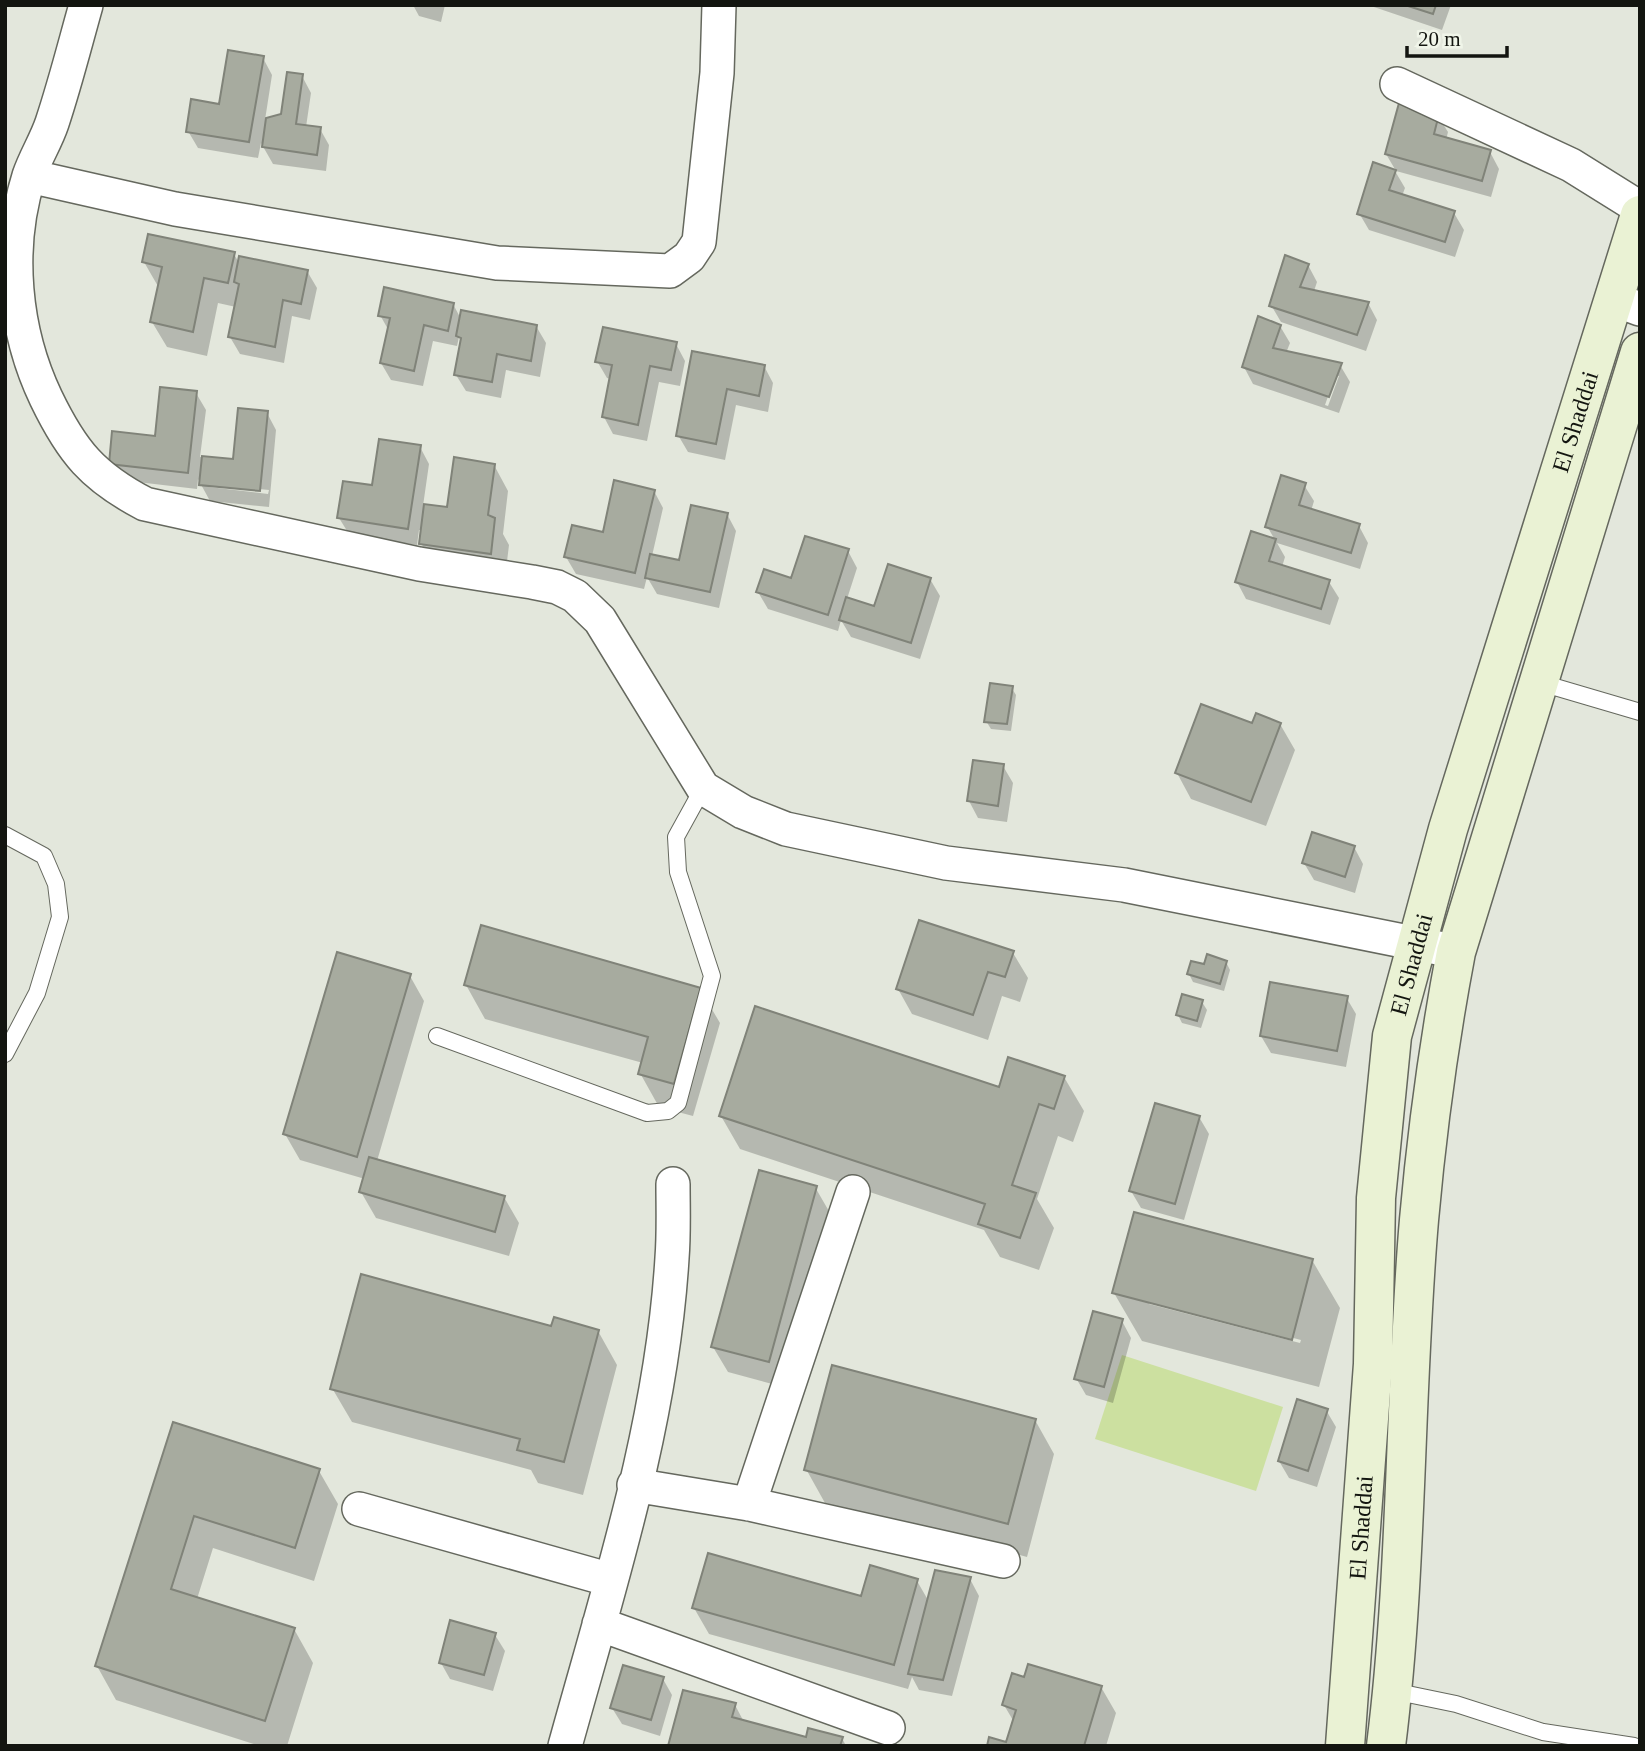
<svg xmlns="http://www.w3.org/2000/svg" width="1645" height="1751" viewBox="0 0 1645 1751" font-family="Georgia,serif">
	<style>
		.green { fill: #cce0a0 }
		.shadow { fill: #0003; fill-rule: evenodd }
		.building { fill: #a7ab9f; stroke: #808379; stroke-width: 2 }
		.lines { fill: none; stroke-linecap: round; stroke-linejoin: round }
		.lane-casing { stroke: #65685e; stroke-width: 18 }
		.street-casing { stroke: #65685e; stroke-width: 36 }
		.secondary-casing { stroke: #65685e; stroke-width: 41 }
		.lane { stroke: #fff; stroke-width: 16 }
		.street { stroke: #fff; stroke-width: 33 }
		.secondary { stroke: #eaf2d4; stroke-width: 38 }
		.labels { text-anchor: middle; stroke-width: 5; stroke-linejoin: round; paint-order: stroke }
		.street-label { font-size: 24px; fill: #131510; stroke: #f0f5e9 }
	</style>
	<rect width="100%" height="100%" fill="#e3e7dc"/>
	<path class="green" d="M 1122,1355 L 1283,1407 L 1256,1491 L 1095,1439 Z"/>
	<path class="shadow" d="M 413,5 L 445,5 L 441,22 L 419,16 Z
		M 1368,5 L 1451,5 L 1442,30 Z
		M 263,58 L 272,75 L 265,120 L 283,116 L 302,76 L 311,93 L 306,127 L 320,129 L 329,145 L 326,171 L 273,164 L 261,143 L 258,158 L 198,148 L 188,131 L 221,106 Z
		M 1438,116 L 1448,132 L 1446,140 L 1490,152 L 1499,169 L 1491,197 L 1396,171 L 1386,154 Z
		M 1395,171 L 1405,188 L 1402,196 L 1454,213 L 1464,230 L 1455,257 L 1369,230 L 1359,213 Z
		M 234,254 L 239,263 L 307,271 L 317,288 L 310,320 L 292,316 L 284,363 L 240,354 L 230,337 L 236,307 L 218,303 L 207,356 L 167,347 L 152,322 L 159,288 L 144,262 Z
		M 1308,265 L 1317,282 L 1314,291 L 1368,303 L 1377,320 L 1366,351 L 1281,322 L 1271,305 Z
		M 453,304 L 461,319 L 536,326 L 546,343 L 540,377 L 506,370 L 501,398 L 466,391 L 456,375 L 462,343 L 459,337 L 457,346 L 433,341 L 423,386 L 391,380 L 381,363 L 389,331 L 380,315 Z
		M 1280,326 L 1290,343 L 1286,353 L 1340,365 L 1350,382 L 1339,413 L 1253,384 L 1244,367 ZM 1335,376 L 1339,376 L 1328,406 L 1325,405 Z
		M 676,344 L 685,361 L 680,386 L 659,382 L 647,441 L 613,434 L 604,417 L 611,379 L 607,378 L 597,361 Z
		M 694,353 L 764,366 L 773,383 L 768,412 L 736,405 L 725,460 L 688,452 L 678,435 Z
		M 196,393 L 206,410 L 200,457 L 234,461 L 267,413 L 276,430 L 269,507 L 210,501 L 198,479 L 197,489 L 120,480 L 110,464 L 156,438 ZM 209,484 L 269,490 L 268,494 L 209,487 Z
		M 420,447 L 429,464 L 423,506 L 448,509 L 494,465 L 508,491 L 503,534 L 509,545 L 505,578 L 436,569 L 421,543 L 423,530 L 419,530 L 417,545 L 349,534 L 339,518 Z
		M 1304,485 L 1314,501 L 1311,511 L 1359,526 L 1368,543 L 1360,569 L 1277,543 L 1285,557 L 1282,567 L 1329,582 L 1339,598 L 1330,625 L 1246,599 L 1237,582 L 1275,540 L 1267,526 Z
		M 654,491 L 663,508 L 652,556 L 680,562 L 727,514 L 736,531 L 719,608 L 657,594 L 647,577 L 644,589 L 576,574 L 566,557 L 604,534 Z
		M 848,551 L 857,568 L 847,599 L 875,608 L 930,579 L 940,596 L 920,659 L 851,637 L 841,620 L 838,631 L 768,609 L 758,592 L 792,580 Z
		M 1011,687 L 1016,695 L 1011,731 L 991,729 L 986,721 Z
		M 1280,724 L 1295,750 L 1266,826 L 1191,799 L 1177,773 L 1253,726 Z
		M 1003,766 L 1013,783 L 1007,822 L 978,818 L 969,801 Z
		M 1354,847 L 1363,864 L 1355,893 L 1314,880 L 1304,863 Z
		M 1013,953 L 1028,978 L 1020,1002 L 1002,996 L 988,1040 L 912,1014 L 898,989 Z
		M 1226,962 L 1230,970 L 1224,991 L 1193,982 L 1189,974 Z
		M 410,976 L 424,1001 L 377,1161 L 504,1197 L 519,1223 L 509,1256 L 376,1218 L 361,1192 L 365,1179 L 300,1160 L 285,1134 Z
		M 466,985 L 700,989 L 720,1023 L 693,1116 L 659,1107 L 640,1073 L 643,1063 L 485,1019 Z
		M 1346,997 L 1356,1014 L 1346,1067 L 1271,1053 L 1261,1036 Z
		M 1202,1002 L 1207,1010 L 1201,1028 L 1182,1023 L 1178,1015 Z
		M 1064,1077 L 1084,1111 L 1073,1142 L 1058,1136 L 1037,1199 L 1054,1228 L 1039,1270 L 1000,1257 L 984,1230 L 740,1149 L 721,1116 L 1000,1089 Z
		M 1199,1117 L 1209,1134 L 1184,1220 L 1141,1208 L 1131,1191 Z
		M 815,1187 L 830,1213 L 783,1387 L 728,1372 L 713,1347 Z
		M 1312,1260 L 1340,1308 L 1319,1387 L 1142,1341 L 1114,1293 ZM 1149,1301 L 1301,1340 L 1300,1343 L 1149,1304 Z
		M 1122,1321 L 1131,1338 L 1113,1403 L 1086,1395 L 1076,1378 Z
		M 552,1328 L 598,1331 L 617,1365 L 583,1495 L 538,1483 L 531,1470 L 352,1422 L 332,1388 Z
		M 1326,1410 L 1336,1427 L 1317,1487 L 1289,1478 L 1279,1461 Z
		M 1035,1420 L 1054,1454 L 1027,1557 L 825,1503 L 806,1469 Z
		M 174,1424 L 319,1471 L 338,1504 L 314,1581 L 213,1548 L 197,1599 L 294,1629 L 313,1663 L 287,1746 L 260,1746 L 116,1700 L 97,1666 Z
		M 970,1579 L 979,1596 L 952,1696 L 919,1690 L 912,1677 L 908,1689 L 709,1634 L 694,1608 L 862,1598 L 917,1581 L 928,1600 Z
		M 495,1635 L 505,1651 L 493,1691 L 450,1679 L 441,1663 Z
		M 663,1679 L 672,1695 L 660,1736 L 622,1724 L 612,1708 Z
		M 1025,1679 L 1101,1687 L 1116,1713 L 1106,1746 L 989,1746 L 1007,1745 L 1014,1722 L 1004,1705 Z
		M 735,1705 L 744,1722 L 808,1739 L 842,1738 L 846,1746 L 670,1746 Z"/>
	<path class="building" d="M 1405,5 L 1436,5 L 1433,14 Z
		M 228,50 L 264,56 L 249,142 L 186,132 L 191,99 L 219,104 Z
		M 287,72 L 303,74 L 296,124 L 321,127 L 317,155 L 262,147 L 266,118 L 281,114 Z
		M 1399,103 L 1439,114 L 1434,134 L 1491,150 L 1482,181 L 1385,154 Z
		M 1373,162 L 1396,170 L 1389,190 L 1455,211 L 1445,242 L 1357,214 Z
		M 148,234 L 235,252 L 228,283 L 204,278 L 193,332 L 150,322 L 162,267 L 142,262 Z
		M 1285,255 L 1309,264 L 1300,287 L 1369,302 L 1357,335 L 1269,306 Z
		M 239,256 L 308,270 L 301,304 L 283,300 L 275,347 L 228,337 L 239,284 L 234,282 Z
		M 384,287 L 454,303 L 448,331 L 424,325 L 414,371 L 380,363 L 390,318 L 378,316 Z
		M 461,310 L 537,325 L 531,361 L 497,354 L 492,382 L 454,375 L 461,338 L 456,336 Z
		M 1258,316 L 1281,325 L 1273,348 L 1342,363 L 1329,397 L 1242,367 Z
		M 603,327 L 677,342 L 671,370 L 650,366 L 638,425 L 602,417 L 612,365 L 595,362 Z
		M 692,351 L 765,365 L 759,396 L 727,389 L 716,444 L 676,436 Z
		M 160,387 L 197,391 L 188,473 L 109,464 L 112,431 L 155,436 Z
		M 238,408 L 268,411 L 260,491 L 199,485 L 202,456 L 233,459 Z
		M 379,439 L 421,445 L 408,529 L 337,518 L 343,481 L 372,485 Z
		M 454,457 L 495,464 L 488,515 L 495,518 L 491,554 L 419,544 L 424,504 L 447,507 Z
		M 1281,475 L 1306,483 L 1299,505 L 1360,524 L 1351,553 L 1265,527 Z
		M 614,480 L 655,490 L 635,573 L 564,557 L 572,525 L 603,532 Z
		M 691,505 L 728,513 L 710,592 L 645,578 L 650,554 L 679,560 Z
		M 1251,531 L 1276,539 L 1269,561 L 1330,580 L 1321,609 L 1235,582 Z
		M 805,536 L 849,549 L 828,615 L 756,592 L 764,569 L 791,578 Z
		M 888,564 L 931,578 L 911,643 L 839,620 L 846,597 L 874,606 Z
		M 990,683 L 1013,686 L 1007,724 L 984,722 Z
		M 1201,704 L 1252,723 L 1256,713 L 1281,723 L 1251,802 L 1175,773 Z
		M 973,760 L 1004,764 L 998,806 L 967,801 Z
		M 1312,832 L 1355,846 L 1345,877 L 1302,863 Z
		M 919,920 L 1014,951 L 1005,977 L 988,972 L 973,1015 L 896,989 Z
		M 481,925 L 701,988 L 674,1084 L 638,1074 L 648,1037 L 464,985 Z
		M 337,952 L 411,974 L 357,1157 L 283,1134 Z
		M 1207,954 L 1227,961 L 1220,984 L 1187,974 L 1191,961 L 1204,964 Z
		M 1270,982 L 1348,996 L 1337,1051 L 1260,1036 Z
		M 1182,994 L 1203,1000 L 1197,1021 L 1176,1015 Z
		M 755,1006 L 999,1087 L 1008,1057 L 1065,1076 L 1054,1109 L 1039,1104 L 1012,1185 L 1036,1193 L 1020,1238 L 978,1224 L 985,1204 L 719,1116 Z
		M 1155,1103 L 1200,1116 L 1175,1204 L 1129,1191 Z
		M 369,1157 L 505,1196 L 495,1232 L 359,1192 Z
		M 759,1170 L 817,1186 L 769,1362 L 711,1347 Z
		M 1134,1212 L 1313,1259 L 1292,1340 L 1112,1293 Z
		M 361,1274 L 551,1326 L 554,1317 L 599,1330 L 564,1462 L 517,1450 L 520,1439 L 330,1389 Z
		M 1093,1311 L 1123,1319 L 1104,1387 L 1074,1379 Z
		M 832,1365 L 1036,1419 L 1008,1524 L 804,1470 Z
		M 1297,1399 L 1328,1409 L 1308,1471 L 1278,1461 Z
		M 173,1422 L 320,1469 L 295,1548 L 194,1516 L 171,1589 L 295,1628 L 265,1721 L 95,1666 Z
		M 708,1553 L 861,1596 L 870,1565 L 918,1579 L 894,1665 L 692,1608 Z
		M 935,1570 L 971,1577 L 943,1680 L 908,1674 Z
		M 450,1620 L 496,1633 L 484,1675 L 439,1663 Z
		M 1028,1664 L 1102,1686 L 1084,1746 L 987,1746 L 989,1737 L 1006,1742 L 1016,1710 L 1002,1705 L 1012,1673 L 1024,1677 Z
		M 623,1665 L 664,1677 L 651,1720 L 610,1708 Z
		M 683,1690 L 736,1703 L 732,1717 L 806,1737 L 808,1728 L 843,1737 L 840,1746 L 668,1746 Z"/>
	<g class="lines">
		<defs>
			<path id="lane" d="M 1538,682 L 1640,712
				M 5,835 L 44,856 L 56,884 L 60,917 L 37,993 L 5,1054
				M 437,1036 L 647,1113 L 668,1111 L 678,1103 L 712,976 L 678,872 L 676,837 L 703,788
				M 1393,1691 L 1456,1704 L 1543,1732 L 1634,1746"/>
			<path id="street" d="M 86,5 C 75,44 65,84 52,123 C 46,141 35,158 29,176 C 6,249 14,331 46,398 C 72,452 93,477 145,504 L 419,564 L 532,582 L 557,587 L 575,596 L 600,620 L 703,788 L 743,812 L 786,829 L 946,863 L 1124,885 L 1443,949
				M 1397,84 L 1571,165 L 1640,208
				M 29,176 L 175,209 L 497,263 L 670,271 L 689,257 L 699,242 L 717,73 L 719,5
				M 1613,299 L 1640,309
				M 634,1485 L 749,1504 L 1003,1561
				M 749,1504 L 853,1192
				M 359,1509 L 611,1580
				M 599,1624 L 888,1728
				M 565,1746 C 609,1587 662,1424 672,1258 C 674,1233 673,1208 673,1184"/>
			<g id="secondary">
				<path id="s1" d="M 1345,1746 L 1373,1364 L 1376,1198 L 1392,1036 L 1448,829 L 1640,215"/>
				<path d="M 1386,1746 C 1408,1571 1404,1395 1419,1220 C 1427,1130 1439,1041 1456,952 L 1640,352"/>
			</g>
		</defs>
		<use href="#lane" class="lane-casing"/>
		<use href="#street" class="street-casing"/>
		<use href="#secondary" class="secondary-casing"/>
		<use href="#lane" class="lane"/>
		<use href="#street" class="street"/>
		<use href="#secondary" class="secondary"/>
	</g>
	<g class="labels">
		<g class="street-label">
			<text dy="8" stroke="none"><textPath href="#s1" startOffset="1353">El Shaddai</textPath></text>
			<text dy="8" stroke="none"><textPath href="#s1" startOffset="786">El Shaddai</textPath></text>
			<text dy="8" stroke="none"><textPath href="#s1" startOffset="219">El Shaddai</textPath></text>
		</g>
	</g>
	<rect width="1645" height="1751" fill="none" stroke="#131510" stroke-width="14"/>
	<path d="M1407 46v10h100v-10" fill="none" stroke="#131510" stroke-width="3.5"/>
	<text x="1418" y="46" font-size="21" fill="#131510" stroke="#f0f5e9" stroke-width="5" paint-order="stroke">20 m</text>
</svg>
